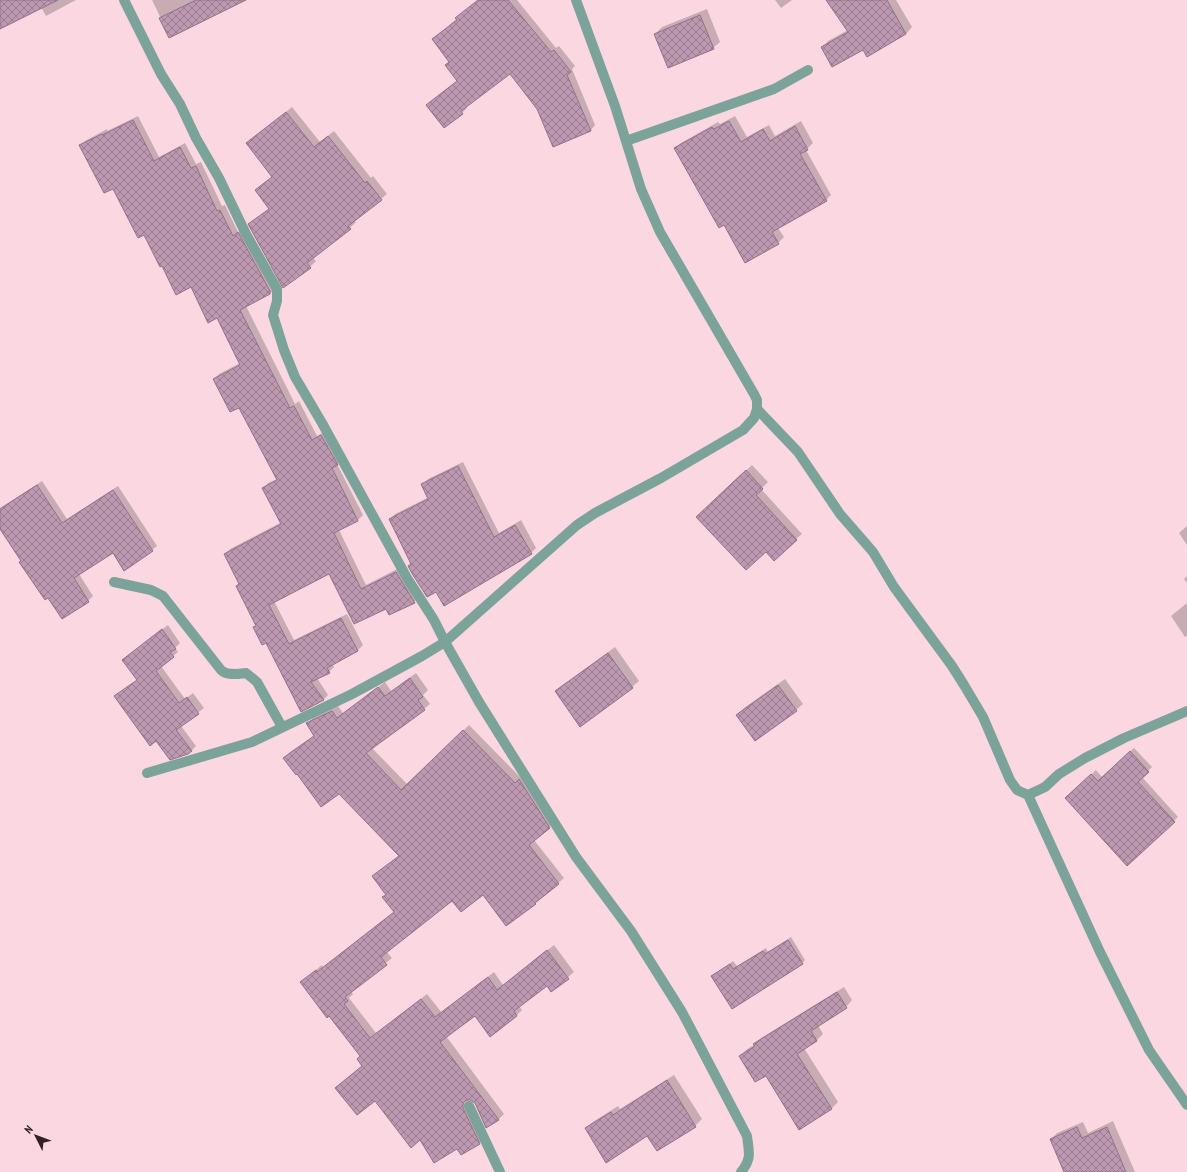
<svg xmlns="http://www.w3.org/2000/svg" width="1187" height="1172" viewBox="0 0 1187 1172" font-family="'PT Sans Narrow',sans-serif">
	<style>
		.shadow { fill: #0003 }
		.building { fill: url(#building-cross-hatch); stroke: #937189 }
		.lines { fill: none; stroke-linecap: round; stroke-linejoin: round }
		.minor { stroke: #7ca399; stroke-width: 10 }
	</style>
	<defs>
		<pattern id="building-cross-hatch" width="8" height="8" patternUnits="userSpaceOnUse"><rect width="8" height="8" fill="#bc98b1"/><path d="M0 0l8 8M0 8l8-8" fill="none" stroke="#997c90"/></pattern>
	</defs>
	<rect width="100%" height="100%" fill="#fbd7e2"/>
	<path class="shadow" d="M 0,0 L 76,0 L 46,16 L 41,7 L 0,25 Z
		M 152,0 L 224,0 L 170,37 Z
		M 478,0 L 517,0 L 556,48 L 559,46 L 575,66 L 572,69 L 595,125 L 591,130 L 554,146 L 538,109 L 510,72 L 466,106 L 467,108 L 462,113 L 444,127 L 427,105 L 457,81 L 450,61 L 438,35 Z
		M 775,0 L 792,0 L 781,8 Z
		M 827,0 L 896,0 L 912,27 L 906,34 L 867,56 L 863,49 L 822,48 L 828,41 L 848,30 Z
		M 707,9 L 720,42 L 713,48 L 655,34 L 662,27 Z
		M 292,107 L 320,142 L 334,131 L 371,178 L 373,176 L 387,194 L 354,221 L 356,222 L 350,228 L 313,258 L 316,261 L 310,267 L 284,286 L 250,224 L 270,208 L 256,190 L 273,176 L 253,138 Z
		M 138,116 L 159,157 L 185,143 L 196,164 L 201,162 L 222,206 L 225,205 L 238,232 L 243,228 L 275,288 L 270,294 L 246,306 L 295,404 L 299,401 L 317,436 L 326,431 L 342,459 L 337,464 L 363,515 L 358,520 L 339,530 L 366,585 L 401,567 L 419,597 L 414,602 L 390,614 L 386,607 L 329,573 L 274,601 L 294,640 L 347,614 L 363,645 L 358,650 L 332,664 L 334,667 L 329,672 L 317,678 L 328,695 L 324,699 L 301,710 L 267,642 L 254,628 L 257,625 L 237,586 L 240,583 L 225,554 L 230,549 L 282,522 L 264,488 L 268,483 L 277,479 L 239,406 L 214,379 L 219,374 L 240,363 L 217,317 L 191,286 L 162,264 L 144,234 L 113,188 L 80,146 L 85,141 L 107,129 L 107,131 Z
		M 735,116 L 747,137 L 769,125 L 775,136 L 801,121 L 813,143 L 806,150 L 831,195 L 826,200 L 778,228 L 784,237 L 778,243 L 724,224 L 675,148 L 681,143 L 718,122 L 720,124 Z
		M 463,462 L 499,533 L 521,520 L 536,548 L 531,553 L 437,591 L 409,566 L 412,563 L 390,519 L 395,514 L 429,497 L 423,485 L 428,479 Z
		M 752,465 L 768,482 L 761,489 L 802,534 L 796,539 L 766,551 L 703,511 Z
		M 42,481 L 67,519 L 118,486 L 157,546 L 152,550 L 113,552 L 79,574 L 93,596 L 88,601 L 63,618 L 22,561 L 0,528 L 0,508 Z
		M 1187,526 L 1187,545 L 1179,533 Z
		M 1187,576 L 1187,583 L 1184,579 Z
		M 1187,603 L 1187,636 L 1185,637 L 1171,616 Z
		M 168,625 L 180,643 L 175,648 L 178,652 L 161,666 L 185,699 L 193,693 L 204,708 L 181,726 L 196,746 L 192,750 L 157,739 L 115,697 L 137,680 L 123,660 Z
		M 615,647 L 639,681 L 632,687 L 556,691 L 563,685 Z
		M 416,673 L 428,690 L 423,695 L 430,704 L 424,709 L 371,747 L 408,785 L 469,725 L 521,778 L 555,822 L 534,840 L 564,878 L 535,903 L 483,894 L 452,899 L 386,951 L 392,958 L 351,991 L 353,994 L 349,998 L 376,1033 L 427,994 L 442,1013 L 494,972 L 503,985 L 554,945 L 574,972 L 552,991 L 547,985 L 519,1006 L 522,1010 L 517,1015 L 490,1035 L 475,1014 L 446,1036 L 504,1114 L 499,1119 L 487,1126 L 474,1100 L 469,1098 L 468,1103 L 485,1137 L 479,1143 L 457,1147 L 420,1139 L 363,1066 L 361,1056 L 301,982 L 322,965 L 323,967 L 394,912 L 379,871 L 400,855 L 339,792 L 285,758 L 290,752 L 315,735 L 308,723 L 313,718 L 338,706 L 343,713 L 385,682 L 391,691 Z
		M 785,679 L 803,704 L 796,710 L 737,715 L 744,708 Z
		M 1134,748 L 1152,767 L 1142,777 L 1178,817 L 1127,865 L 1066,798 L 1096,770 L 1102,777 Z
		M 791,937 L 805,960 L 802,963 L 712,976 L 733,961 L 737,966 L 766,948 L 768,952 Z
		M 844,987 L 852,1000 L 846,1007 L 818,1025 L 823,1034 L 817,1040 L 804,1048 L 838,1102 L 831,1109 L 766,1074 L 740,1056 L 746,1050 L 755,1044 L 761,1038 Z
		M 674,1075 L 702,1119 L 695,1126 L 657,1150 L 648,1135 L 586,1128 L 593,1122 L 618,1106 L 620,1109 Z
		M 1113,1121 L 1135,1172 L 1065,1172 L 1051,1139 L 1057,1133 L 1083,1122 L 1088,1133 Z"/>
	<path class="building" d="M 0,0 L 58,0 L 0,29 Z
		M 196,0 L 246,0 L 169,38 L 159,18 Z
		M 478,0 L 508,0 L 551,52 L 554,50 L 571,72 L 567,75 L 591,131 L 553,147 L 537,109 L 510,74 L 461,111 L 463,114 L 444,128 L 426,105 L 457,81 L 445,65 L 449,62 L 432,39 L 457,20 L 455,18 Z
		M 826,0 L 887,0 L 906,34 L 867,57 L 863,50 L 832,67 L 821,47 L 848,32 Z
		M 700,15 L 714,49 L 668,68 L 654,34 Z
		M 286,112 L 314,147 L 328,136 L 365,183 L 367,181 L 382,200 L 348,226 L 351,229 L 307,263 L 311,268 L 283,288 L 248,224 L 269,209 L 255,190 L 272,177 L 246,143 Z
		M 133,120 L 154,161 L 180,147 L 191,168 L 196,166 L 217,211 L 220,210 L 233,236 L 238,232 L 270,291 L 270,294 L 240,310 L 290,408 L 294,406 L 312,440 L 321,435 L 338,465 L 332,468 L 358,521 L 334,533 L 361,589 L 396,572 L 415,603 L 389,615 L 386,609 L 354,624 L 329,574 L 269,605 L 289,644 L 341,618 L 358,651 L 327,668 L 330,673 L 311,682 L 324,700 L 301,712 L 266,643 L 262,645 L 253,627 L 256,626 L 236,586 L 239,584 L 224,554 L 281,524 L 262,488 L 277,480 L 239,408 L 230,412 L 213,379 L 240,365 L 217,318 L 208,323 L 191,287 L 176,295 L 162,266 L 160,267 L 144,235 L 138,238 L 113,189 L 104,193 L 79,145 L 102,134 L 102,135 Z
		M 729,121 L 741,142 L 763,129 L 770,141 L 795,126 L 808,150 L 800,154 L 827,201 L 772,232 L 779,244 L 745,263 L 724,225 L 719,228 L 674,148 L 712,127 L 714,129 Z
		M 458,466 L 494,537 L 515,525 L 532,554 L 444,606 L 436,592 L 427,597 L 413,575 L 408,566 L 411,564 L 389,519 L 428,499 L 421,484 Z
		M 746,470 L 763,489 L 756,495 L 797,540 L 774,561 L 766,552 L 746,570 L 696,517 Z
		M 37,485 L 62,523 L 113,490 L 153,551 L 124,571 L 113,553 L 74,578 L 89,602 L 62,619 L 48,598 L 45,600 L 19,562 L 21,561 L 0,529 L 0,509 Z
		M 162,629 L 176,649 L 170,652 L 174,657 L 156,671 L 179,703 L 187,697 L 199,714 L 176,730 L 192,751 L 188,754 L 170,760 L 156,741 L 150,746 L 114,696 L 137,680 L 122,660 Z
		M 608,653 L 633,688 L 580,727 L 555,691 Z
		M 410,678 L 423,697 L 418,700 L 425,710 L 366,753 L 401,790 L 463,730 L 515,783 L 519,779 L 550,828 L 529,845 L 559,884 L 535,903 L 536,904 L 506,926 L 483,895 L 461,912 L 452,901 L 381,957 L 387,965 L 345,997 L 348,1001 L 344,1004 L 370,1038 L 421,999 L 435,1017 L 488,977 L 497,990 L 547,950 L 569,979 L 551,992 L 547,986 L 514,1011 L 517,1016 L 490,1037 L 475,1016 L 440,1042 L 499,1120 L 486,1128 L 475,1103 L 470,1100 L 466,1100 L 463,1103 L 463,1108 L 480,1144 L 461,1155 L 457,1149 L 434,1163 L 420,1140 L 411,1148 L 375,1101 L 357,1115 L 335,1088 L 362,1066 L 357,1059 L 360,1056 L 329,1016 L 327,1018 L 300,982 L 316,970 L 317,972 L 394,912 L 382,897 L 386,895 L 372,876 L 399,856 L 339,794 L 321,807 L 297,774 L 296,775 L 283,758 L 314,736 L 306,723 L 332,711 L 337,718 L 378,687 L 385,696 Z
		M 778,685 L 797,711 L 755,741 L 736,715 Z
		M 1130,751 L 1149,772 L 1138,782 L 1175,822 L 1127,866 L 1065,798 L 1091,774 L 1098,781 Z
		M 788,940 L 803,964 L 732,1009 L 711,976 L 730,964 L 733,969 L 763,951 L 765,954 Z
		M 837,992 L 847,1008 L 811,1031 L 817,1041 L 797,1054 L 832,1109 L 799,1130 L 766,1076 L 755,1082 L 739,1056 L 755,1046 L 753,1044 Z
		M 667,1080 L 696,1127 L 657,1151 L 647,1136 L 606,1163 L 585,1128 L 611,1112 L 613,1115 Z
		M 1077,1127 L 1082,1138 L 1107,1127 L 1126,1172 L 1064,1172 L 1050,1139 Z"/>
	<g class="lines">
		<path class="minor" d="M 124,0 L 161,74 L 180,104 L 196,138 L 219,178 L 246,234 L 277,289 L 277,301 L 273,315 L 284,350 L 295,377 L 322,423 L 407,578 L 434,620 L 445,642 L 479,702 L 576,857 L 631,931 L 682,1012 L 747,1136 C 749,1152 752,1159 741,1172
			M 626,141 L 774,89 L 808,70
			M 757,409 L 798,452 L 840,514 L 873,552 L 894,587 L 952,666 L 964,685 L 983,717 L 1010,780 L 1017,790 L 1028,795 L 1045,787 L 1059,774 L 1085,758 L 1124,738 L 1187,711
			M 114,582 L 151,590 L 163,596 L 221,670 C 227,676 238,674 246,673 L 257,682 L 282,727
			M 147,773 L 252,742 L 352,694 L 422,656 L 445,642 L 577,525 L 595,513 L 661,478 L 743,430 L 754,418 L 757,409 L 757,400 L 754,394 L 660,232 L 641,189 L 615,106 L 576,0
			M 1028,795 L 1100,952 L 1149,1050 L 1187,1105
			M 469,1106 L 500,1172"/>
	</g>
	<g transform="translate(36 1136) rotate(312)" stroke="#fbd7e2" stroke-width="3" paint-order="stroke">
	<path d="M0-3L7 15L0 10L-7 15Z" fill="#312126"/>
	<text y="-6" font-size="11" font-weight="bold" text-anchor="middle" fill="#312126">N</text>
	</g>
</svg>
